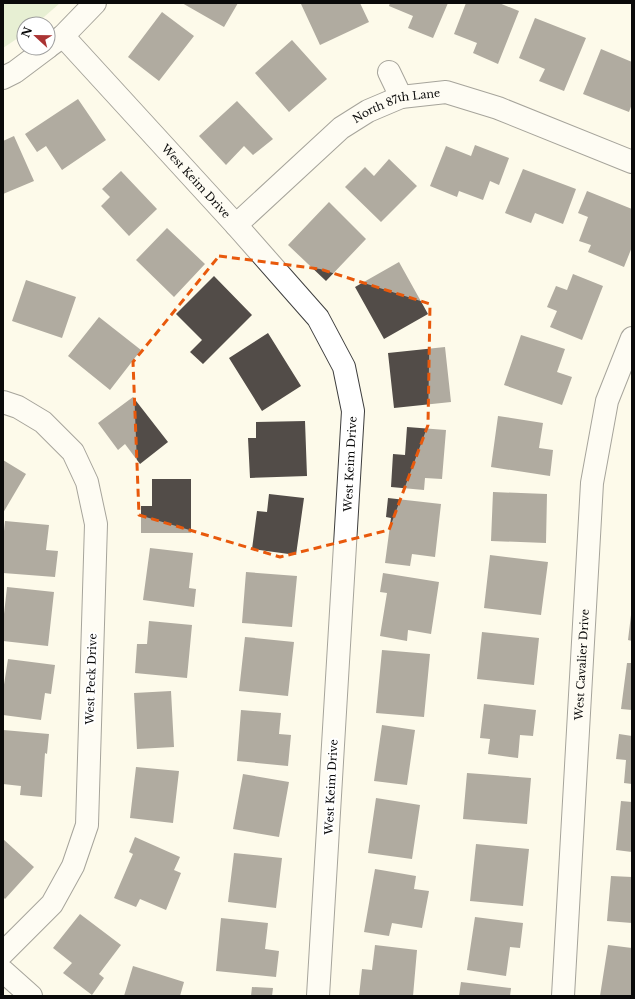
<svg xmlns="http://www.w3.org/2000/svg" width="635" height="999" viewBox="0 0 635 999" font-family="'Libre Baskerville',serif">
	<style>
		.green { fill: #cce3b8 }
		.building { fill: #524c48 }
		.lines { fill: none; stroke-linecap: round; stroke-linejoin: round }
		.minor-casing { stroke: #3d3d3d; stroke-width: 24 }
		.minor { stroke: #fff; stroke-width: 22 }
		.marked { fill: none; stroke: #e8590c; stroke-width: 3; stroke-dasharray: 8 5; stroke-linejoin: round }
		.labels { text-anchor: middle; stroke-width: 4; stroke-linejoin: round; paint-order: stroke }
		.street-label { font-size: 11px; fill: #0a0a0a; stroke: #fff }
	</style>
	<rect width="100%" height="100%" fill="#fdfaea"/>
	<path class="green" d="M 3,3 L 60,3 L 36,24 L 24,24 L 24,34 L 3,48 Z"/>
	<path class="building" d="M 182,3 L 238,3 L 224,27 Z
		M 303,3 L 360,3 L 369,22 L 320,45 L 301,4 Z
		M 390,3 L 448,3 L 433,38 L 408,28 L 413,16 L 389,6 Z
		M 466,3 L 499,3 L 519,11 L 498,64 L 473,53 L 477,43 L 454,34 Z
		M 162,12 L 194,36 L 159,81 L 128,57 Z
		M 535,18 L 586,38 L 564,91 L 539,81 L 545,69 L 519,58 Z
		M 292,40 L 327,79 L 289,112 L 255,73 Z
		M 601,49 L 632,62 L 632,104 L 629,112 L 583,94 Z
		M 78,99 L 106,140 L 62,170 L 46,146 L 37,152 L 25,134 Z
		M 237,101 L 273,139 L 253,155 L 244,146 L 226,165 L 199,136 Z
		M 14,136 L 34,181 L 3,194 L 3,141 Z
		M 475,145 L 509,158 L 499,185 L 490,181 L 483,200 L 459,191 L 457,197 L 430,186 L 446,146 L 471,156 Z
		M 389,159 L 417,186 L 381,222 L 345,187 L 365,167 L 374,176 Z
		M 523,169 L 576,189 L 563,224 L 535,213 L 531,223 L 505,213 Z
		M 121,171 L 157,209 L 129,236 L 101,206 L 110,197 L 102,189 Z
		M 587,191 L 632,209 L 632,247 L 624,267 L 588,252 L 591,245 L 579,241 L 588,217 L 578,213 Z
		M 329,202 L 366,239 L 326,281 L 288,245 Z
		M 167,228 L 205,264 L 174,297 L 136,260 Z
		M 399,262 L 428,314 L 384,339 L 355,287 Z
		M 573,274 L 603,286 L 582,340 L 550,327 L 557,311 L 547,307 L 556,286 L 567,290 Z
		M 214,276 L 252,315 L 203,364 L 190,352 L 202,340 L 176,314 Z
		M 26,280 L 76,297 L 62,338 L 12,321 Z
		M 99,317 L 141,350 L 110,390 L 68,356 Z
		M 268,333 L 301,386 L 262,411 L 229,358 Z
		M 521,335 L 565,349 L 557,372 L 572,377 L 562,405 L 504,385 Z
		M 445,347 L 451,402 L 394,408 L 388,353 Z
		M 133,397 L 168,442 L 140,464 L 125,444 L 118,450 L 98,423 Z
		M 498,416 L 543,423 L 539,448 L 553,450 L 550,476 L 491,467 Z
		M 305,421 L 307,476 L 250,478 L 248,438 L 256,438 L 256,422 Z
		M 407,427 L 446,430 L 442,479 L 425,478 L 424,490 L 391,487 L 393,454 L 405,455 Z
		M 3,460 L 26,474 L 3,513 Z
		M 152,479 L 191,479 L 191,533 L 141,533 L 141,506 L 152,506 Z
		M 493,492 L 547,494 L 546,543 L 491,541 Z
		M 269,494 L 304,498 L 296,555 L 252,549 L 257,511 L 267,512 Z
		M 388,498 L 441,504 L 435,557 L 412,554 L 410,566 L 385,563 L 391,518 L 386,517 Z
		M 5,521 L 49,525 L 46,550 L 58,551 L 55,577 L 3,573 L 3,541 Z
		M 150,548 L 193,553 L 189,588 L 196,589 L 194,607 L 143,600 Z
		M 490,555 L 548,562 L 541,615 L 484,608 Z
		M 246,572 L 297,576 L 292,627 L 242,623 Z
		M 383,573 L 439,582 L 431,634 L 408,630 L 407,641 L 380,636 L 387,593 L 380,592 Z
		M 7,587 L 54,592 L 48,646 L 3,641 L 3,623 Z
		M 631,615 L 632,615 L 632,641 L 628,640 Z
		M 149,621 L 192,625 L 187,678 L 135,673 L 137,644 L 147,644 Z
		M 482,632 L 539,638 L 534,685 L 477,679 Z
		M 245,637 L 294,642 L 288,696 L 239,691 Z
		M 382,650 L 430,654 L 424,717 L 376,713 Z
		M 8,659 L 55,665 L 51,694 L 45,693 L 41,720 L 3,715 L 3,691 Z
		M 627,663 L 632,663 L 632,710 L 621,709 Z
		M 171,691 L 174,747 L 137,749 L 134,693 Z
		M 484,704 L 536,710 L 533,736 L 520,735 L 518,758 L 488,754 L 490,739 L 480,738 Z
		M 241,710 L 281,713 L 279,734 L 291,735 L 288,766 L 237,761 Z
		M 382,725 L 415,730 L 407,785 L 374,781 Z
		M 3,730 L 49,734 L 47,754 L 45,753 L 42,797 L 20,795 L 21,786 L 3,784 Z
		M 619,734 L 632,736 L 632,784 L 624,783 L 626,760 L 616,759 Z
		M 136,767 L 179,771 L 173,823 L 130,818 Z
		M 467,773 L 531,778 L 527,824 L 463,819 Z
		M 243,774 L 289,782 L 279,837 L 233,829 Z
		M 376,798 L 420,805 L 412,859 L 368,853 Z
		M 621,801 L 632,802 L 632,852 L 616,850 Z
		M 135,837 L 180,857 L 174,870 L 181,873 L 166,910 L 140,899 L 136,907 L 114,898 L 133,854 L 129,852 Z
		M 3,839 L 34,867 L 5,899 L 3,897 Z
		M 476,844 L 529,849 L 523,906 L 470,901 Z
		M 234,853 L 282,858 L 276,908 L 228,902 Z
		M 375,869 L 416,876 L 414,889 L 429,891 L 422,928 L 392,923 L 389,936 L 364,932 Z
		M 611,876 L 632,877 L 632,923 L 607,921 Z
		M 80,914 L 121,945 L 99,974 L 104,978 L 92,995 L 63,973 L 72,963 L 53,948 Z
		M 475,917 L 523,923 L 520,948 L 510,947 L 506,976 L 467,970 Z
		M 221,918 L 268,923 L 265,949 L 279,951 L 276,977 L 216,971 Z
		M 375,945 L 417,950 L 413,996 L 359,996 L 362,969 L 372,970 Z
		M 608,945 L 632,948 L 632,996 L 600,996 Z
		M 133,966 L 184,982 L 180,996 L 124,996 Z
		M 461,982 L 511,988 L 510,996 L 459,996 Z
		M 252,987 L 273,988 L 272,996 L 251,996 Z"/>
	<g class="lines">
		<defs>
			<g id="minor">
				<path id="s1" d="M 63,36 L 236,225 L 318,318 L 344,367 L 353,411 L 318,996"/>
				<path d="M 48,47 L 63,36 L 95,3"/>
				<path d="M 389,72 L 401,97"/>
				<path d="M 3,78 L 15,72 L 47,48"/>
				<path id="s2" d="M 236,225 L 341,128 L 368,111 L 401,97 L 446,92 L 498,108 L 632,162"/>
				<path d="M 3,402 L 18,407 L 43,422 L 73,452 L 87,482 L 96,524 L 87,825 L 73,866 L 52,904 L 3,953"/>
				<path d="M 3,971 L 31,996"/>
				<path id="s3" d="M 563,996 L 592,483 L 607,401 L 632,338"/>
			</g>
		</defs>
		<use href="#minor" class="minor-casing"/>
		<use href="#minor" class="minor"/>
	</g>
	<path d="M0 0H635V999H0ZM 219,256 L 320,269 L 430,304 L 428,425 L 389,530 L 280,557 L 139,515 L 133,362 Z" fill="#fdfaea" fill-opacity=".55" fill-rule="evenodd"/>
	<path class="marked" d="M 219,256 L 320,269 L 430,304 L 428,425 L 389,530 L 280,557 L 139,515 L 133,362 Z"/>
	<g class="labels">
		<g class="street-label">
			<text dy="4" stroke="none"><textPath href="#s2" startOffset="204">North 87th Lane</textPath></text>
			<text dy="4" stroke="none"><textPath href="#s1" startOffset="197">West Keim Drive</textPath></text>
			<text transform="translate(350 464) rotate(-87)" y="4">West Keim Drive</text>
			<text dy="4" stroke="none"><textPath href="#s3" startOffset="332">West Cavalier Drive</textPath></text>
			<text transform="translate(91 679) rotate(-88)" y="4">West Peck Drive</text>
			<text transform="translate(331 787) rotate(-87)" y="4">West Keim Drive</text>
		</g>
	</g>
	<rect width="635" height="999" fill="none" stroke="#0a0a0a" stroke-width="8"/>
	<g transform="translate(36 36) rotate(292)"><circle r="19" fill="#ffffff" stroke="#9d9d9d"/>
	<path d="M0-3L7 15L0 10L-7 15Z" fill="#aa3333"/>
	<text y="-6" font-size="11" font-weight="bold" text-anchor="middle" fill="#0a0a0a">N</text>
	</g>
</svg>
